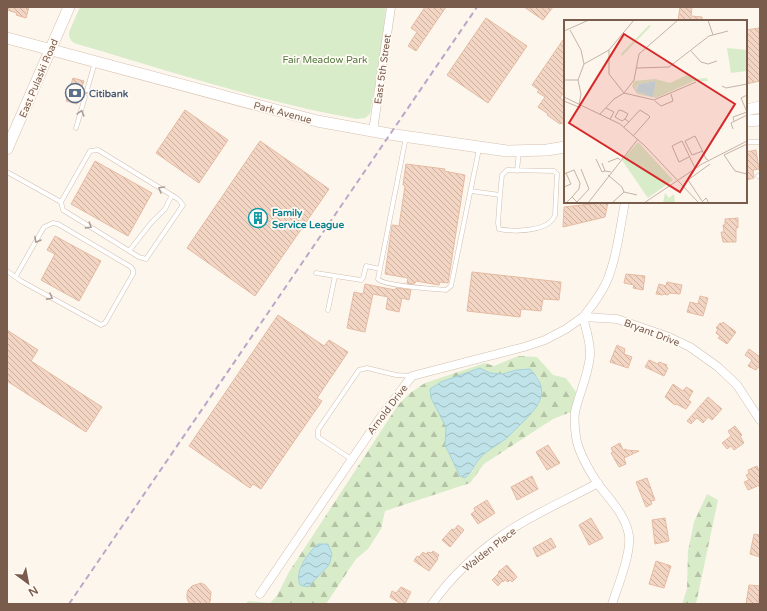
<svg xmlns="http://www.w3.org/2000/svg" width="767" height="611" viewBox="0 0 767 611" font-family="'Varela Round',sans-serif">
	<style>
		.forest { fill: url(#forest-firs); fill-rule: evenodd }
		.park { fill: #d8ecc9 }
		.water { fill: url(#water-waves); stroke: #a5d3da }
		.building { fill: url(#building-back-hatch); stroke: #e6bba3 }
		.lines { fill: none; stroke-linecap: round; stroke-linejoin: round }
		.service-casing { stroke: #d1beb0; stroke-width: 5 }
		.minor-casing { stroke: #d1beb0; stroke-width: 9 }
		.secondary-casing { stroke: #d6c0b0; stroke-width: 12 }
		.service { stroke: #fff; stroke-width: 4 }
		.minor { stroke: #fff; stroke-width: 8 }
		.secondary { stroke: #fff; stroke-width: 11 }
		.rail { stroke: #b9a8c9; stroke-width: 2; stroke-dasharray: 6 4; stroke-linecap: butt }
		.oneway { stroke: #af9d94 }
		.labels { text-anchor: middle; stroke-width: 3.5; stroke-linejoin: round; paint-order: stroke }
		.park-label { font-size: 10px; fill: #537a41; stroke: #fffaf3 }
		.street-label { font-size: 10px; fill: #7a5c4d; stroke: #fffaf3 }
		.service-label { font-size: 10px; font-weight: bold; fill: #4e5e75; stroke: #fffaf3; text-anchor: start }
		.culture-label { font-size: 10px; font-weight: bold; fill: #0d838f; stroke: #fffaf3; text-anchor: start }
		.inset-road { fill: none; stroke: #c5b3a7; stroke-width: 1 }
		.view { fill: #d62828; fill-opacity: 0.15; stroke: #d62828; stroke-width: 2 }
		.inset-edge { fill: none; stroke: #7a5c4d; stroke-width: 2 }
	</style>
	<defs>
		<pattern id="forest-firs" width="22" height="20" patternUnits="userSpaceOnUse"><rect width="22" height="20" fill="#d8ecc9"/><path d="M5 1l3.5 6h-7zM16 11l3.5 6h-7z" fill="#b4c2a5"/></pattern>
		<pattern id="water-waves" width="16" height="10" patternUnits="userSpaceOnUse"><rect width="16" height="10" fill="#bfe3e8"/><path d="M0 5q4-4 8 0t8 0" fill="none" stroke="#a0bbbe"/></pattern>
		<pattern id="building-back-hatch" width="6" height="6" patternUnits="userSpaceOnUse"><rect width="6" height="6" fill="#f3d5c3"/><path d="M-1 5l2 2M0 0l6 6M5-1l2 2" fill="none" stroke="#cab0a1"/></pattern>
	</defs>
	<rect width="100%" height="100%" fill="#fdf6ec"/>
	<path class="forest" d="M 518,356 L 537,357 L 553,375 L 566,378 L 576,392 L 571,412 L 553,419 L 484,464 L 470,483 L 385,511 L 381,529 L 368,549 L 356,559 L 326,604 L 246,604 L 249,601 L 270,603 L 277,596 L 289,572 L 398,405 L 410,393 L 425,383 L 485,363 L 494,366 ZM 480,368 L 490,373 L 503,374 L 516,370 L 538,377 L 542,389 L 541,400 L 479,459 L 472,472 L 450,456 L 445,445 L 446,427 ZM 318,544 L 329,565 L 308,587 L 300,569 L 310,552 Z
		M 707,494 L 718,500 L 696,604 L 682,604 L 687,589 L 688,551 L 694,522 Z"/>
	<path class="park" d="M 80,7 L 386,7 L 381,51 L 370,114 L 365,118 L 357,119 C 262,102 170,71 77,44 C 71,42 69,39 69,32 Z"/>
	<path class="water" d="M 480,368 L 490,373 L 503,374 L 516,370 L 530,369 C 551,391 541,404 522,423 C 516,428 511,435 504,440 C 496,446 486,451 480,458 C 474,465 473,471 465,478 L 460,476 L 445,445 L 446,427 L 431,398 L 430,389 L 441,382 Z
		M 318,544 L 328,544 L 332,554 L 329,565 L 308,587 L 300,585 C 294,571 308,553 318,544 Z"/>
	<path class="building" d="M 7,7 L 29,7 L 26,18 L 16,15 L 17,13 L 7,10 Z
		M 425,7 L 446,7 L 416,51 L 408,46 L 417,32 L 411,28 Z
		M 524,7 L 553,7 L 543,20 Z
		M 680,7 L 692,7 L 691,16 L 702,17 L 702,21 L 678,21 Z
		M 486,18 L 527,46 L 488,103 L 447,75 Z
		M 759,28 L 760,81 L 746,84 L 746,30 Z
		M 565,37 L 565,91 L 560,98 L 564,101 L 563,103 L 565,105 L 565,125 L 561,123 L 560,124 L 547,115 L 548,114 L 538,107 L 545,97 L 537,92 L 539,90 L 532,85 Z
		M 73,78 L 84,81 L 81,89 L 84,90 L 85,93 L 88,93 L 84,94 L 81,97 L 80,96 L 77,104 L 66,101 Z
		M 185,110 L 228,140 L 199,183 L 156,153 Z
		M 260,141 L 329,189 L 255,296 L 187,248 Z
		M 756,150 L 759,169 L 753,170 L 754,178 L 746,180 L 746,152 Z
		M 95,161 L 152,193 L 128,236 L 71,204 Z
		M 406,164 L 445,169 L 444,171 L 465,175 L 448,283 L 440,282 L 439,285 L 416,281 L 415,283 L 412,284 L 407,283 L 408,278 L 385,274 L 392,225 L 399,226 L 405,186 L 403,185 Z
		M 608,202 L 605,217 L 563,227 L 564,207 Z
		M 738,218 L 738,228 L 736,228 L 736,242 L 723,242 L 721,232 L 724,232 L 723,225 L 725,225 L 725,219 Z
		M 55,236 L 101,261 L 79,301 L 41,280 L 55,254 L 47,250 Z
		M 472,272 L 561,282 L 559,300 L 543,299 L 541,311 L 521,309 L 520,317 L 467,311 Z
		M 626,274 L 645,276 L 643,290 L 633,288 L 634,285 L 624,283 Z
		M 667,282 L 682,285 L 680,294 L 669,293 L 668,295 L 664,294 L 663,295 L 656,294 L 659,284 L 666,286 Z
		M 365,284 L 395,290 L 396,288 L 411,290 L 409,300 L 402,298 L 399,312 L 386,309 L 388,297 L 373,294 L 365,332 L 347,328 L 354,292 L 363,294 Z
		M 700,296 L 708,298 L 703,316 L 687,312 L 690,302 L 698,304 Z
		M 278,315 L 324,346 L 329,340 L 348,352 L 317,398 L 322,401 L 261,489 L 253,484 L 250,488 L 189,446 Z
		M 723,322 L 736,332 L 727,344 L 718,338 L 720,336 L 716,333 L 718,329 L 716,328 L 720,323 L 722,324 Z
		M 7,330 L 38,350 L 31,361 L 102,407 L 86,432 L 7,381 Z
		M 617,345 L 625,349 L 624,354 L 632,357 L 628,368 L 610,362 Z
		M 749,349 L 760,357 L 760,368 L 758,367 L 756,370 L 748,366 L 752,360 L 745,355 Z
		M 649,360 L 658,364 L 659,362 L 667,365 L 666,367 L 668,368 L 664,376 L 645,367 Z
		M 673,384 L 683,391 L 686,387 L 693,391 L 688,400 L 691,402 L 686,409 L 676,404 L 675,405 L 665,397 Z
		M 708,397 L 722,409 L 712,420 L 708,417 L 703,423 L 697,418 L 691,424 L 687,421 Z
		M 735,426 L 742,435 L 740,436 L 744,443 L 734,450 L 731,446 L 727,449 L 722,443 L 731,436 L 728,431 Z
		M 620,443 L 623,450 L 626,449 L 626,450 L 639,451 L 624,458 L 626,464 L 619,467 L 611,453 L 613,452 L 611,448 Z
		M 548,445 L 560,463 L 547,470 L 536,452 Z
		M 757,466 L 758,469 L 760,468 L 760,485 L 748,490 L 744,482 L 749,480 L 746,475 L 749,474 L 748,470 Z
		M 532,476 L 538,489 L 517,500 L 511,487 Z
		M 647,478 L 655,500 L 651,501 L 652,504 L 646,507 L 636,482 Z
		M 487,500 L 495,513 L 478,524 L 471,514 L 475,511 L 474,508 Z
		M 591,518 L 603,538 L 589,545 L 579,525 Z
		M 665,518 L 669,541 L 655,544 L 652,520 Z
		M 458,525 L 464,530 L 450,547 L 442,540 L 452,529 L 454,530 Z
		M 754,534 L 760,535 L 760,557 L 750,554 Z
		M 551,538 L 556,547 L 537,557 L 533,548 Z
		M 433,551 L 439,555 L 437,558 L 438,559 L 429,571 L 414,561 L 417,556 L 419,557 L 423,552 L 426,554 L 428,552 L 431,553 Z
		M 656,561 L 671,566 L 664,588 L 649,584 Z
		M 507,565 L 517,577 L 512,582 L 510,580 L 508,582 L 505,580 L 503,582 L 502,581 L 498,586 L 492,580 L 499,573 L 498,572 Z
		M 201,583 L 205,585 L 211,592 L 210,602 L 208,604 L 190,604 L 187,599 L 187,594 L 188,590 L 192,586 Z
		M 749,585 L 760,586 L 758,604 L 746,604 Z
		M 401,587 L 411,592 L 405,604 L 401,604 L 390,597 L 392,591 L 396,593 Z"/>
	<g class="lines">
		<defs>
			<path id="service" d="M 87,90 L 95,62
				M 76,128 L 85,97
				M 406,137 L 378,279 C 384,286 434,289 446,290 L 451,286 L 479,149
				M 746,142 L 760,142
				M 517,171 L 519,151
				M 7,172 L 61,202 L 63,210 L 139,257 L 146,259 L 183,205 L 178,199 L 98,150 L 90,151 L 61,202
				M 758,176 L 760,175
				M 471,191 L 500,195 L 498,223 L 499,229 C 514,232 549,232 555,215 L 557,174 L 554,171 L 507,170 L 502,175 L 500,195
				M 129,251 L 151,223 L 165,209 L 172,195
				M 7,271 L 21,281 L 101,325 L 105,323 L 133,274 L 133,270 L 131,267 L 58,224 L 53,223 L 44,227 L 16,276
				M 316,273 L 361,280 L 363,278 L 366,266 L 380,269
				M 328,310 L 335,276
				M 351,459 L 318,437 L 318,430 L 359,370 L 367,368 L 396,375 L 412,376"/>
			<path id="minor" d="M 373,131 L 391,7
				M 260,594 L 380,418 L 412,376 L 524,347 L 545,340 L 566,329 L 583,317 L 617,319 L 669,337 L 690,347 L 718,367 L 737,385 L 760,420
				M 432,604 C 451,577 477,553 504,534 C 533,514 567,500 598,483
				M 612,604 C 618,586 631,554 629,536 C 626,515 610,500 598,484 C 590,472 578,451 576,437 C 575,430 574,419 575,412 C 579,394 588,376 590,356 C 591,343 586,330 583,317 C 592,306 601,294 607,281 C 617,256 620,228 625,202"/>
			<path id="secondary" d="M 7,38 L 317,121 L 389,134 L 507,151 L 547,150 L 565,147
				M 746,110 L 760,107
				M 746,121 L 760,120
				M 7,149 L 69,7"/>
		</defs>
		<use href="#service" class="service-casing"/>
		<use href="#minor" class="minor-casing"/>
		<use href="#secondary" class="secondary-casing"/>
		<use href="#service" class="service"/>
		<use href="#minor" class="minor"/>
		<use href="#secondary" class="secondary"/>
		<path class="rail" d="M 69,604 L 477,7"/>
	</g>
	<defs><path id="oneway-chevron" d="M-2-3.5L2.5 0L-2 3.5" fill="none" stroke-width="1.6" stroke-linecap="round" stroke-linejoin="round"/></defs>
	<g class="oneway">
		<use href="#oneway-chevron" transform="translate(81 113) rotate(-74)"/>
		<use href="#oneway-chevron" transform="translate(161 189) rotate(-149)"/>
		<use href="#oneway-chevron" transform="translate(89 226) rotate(32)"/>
		<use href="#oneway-chevron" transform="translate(37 240) rotate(120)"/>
		<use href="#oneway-chevron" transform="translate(50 297) rotate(29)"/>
	</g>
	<defs>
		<symbol id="bank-ring" viewBox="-11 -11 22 22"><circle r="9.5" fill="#fffaf3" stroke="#5c6f8a" stroke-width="1.5"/><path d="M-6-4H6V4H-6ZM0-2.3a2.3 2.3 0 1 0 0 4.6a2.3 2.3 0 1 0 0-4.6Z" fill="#5c6f8a"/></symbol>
		<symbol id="building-ring" viewBox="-11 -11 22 22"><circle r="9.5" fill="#fffaf3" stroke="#0f9aa8" stroke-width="1.5"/><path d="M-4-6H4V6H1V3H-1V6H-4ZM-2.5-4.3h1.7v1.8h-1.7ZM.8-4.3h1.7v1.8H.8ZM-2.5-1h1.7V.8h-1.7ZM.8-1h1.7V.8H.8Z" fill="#0f9aa8"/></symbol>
	</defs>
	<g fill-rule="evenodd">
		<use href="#bank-ring" x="64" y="82" width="22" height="22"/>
		<use href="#building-ring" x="247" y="207" width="22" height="22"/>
	</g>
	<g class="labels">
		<g class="park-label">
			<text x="325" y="63">Fair Meadow Park</text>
		</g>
		<g class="street-label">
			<text transform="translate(382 69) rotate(-82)" y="4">East 5th Street</text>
			<text transform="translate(38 78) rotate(-67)" y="4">East Pulaski Road</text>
			<text transform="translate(283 112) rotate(15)" y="4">Park Avenue</text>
			<text transform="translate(652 332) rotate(21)" y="4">Bryant Drive</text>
			<text transform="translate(387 409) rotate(-53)" y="4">Arnold Drive</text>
			<text transform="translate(489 549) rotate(-38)" y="4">Walden Place</text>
		</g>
		<g class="service-label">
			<text x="89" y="97">Citibank</text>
		</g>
		<g class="culture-label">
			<text x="272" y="216">Family<tspan x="272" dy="12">Service League</tspan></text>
		</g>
	</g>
	<g transform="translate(564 20)">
		<rect width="183" height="183" fill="#fdf6ec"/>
		<path d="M 163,28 L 183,30 L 183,51 L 167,53 Z" fill="#d8ecc9"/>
		<path d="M 85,5 L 87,6 L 58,36 L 57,34 ZM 125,54 L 132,59 L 143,58 L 144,61 L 130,61 L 92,78 L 73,74 L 68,66 L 70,61 L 91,59 L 106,63 ZM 92,61 L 89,75 L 79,74 L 72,69 L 75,64 ZM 101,173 L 105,178 L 110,174 L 111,183 L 99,183 Z" fill="#d8ecc9" fill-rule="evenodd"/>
		<path d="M 74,122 L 109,160 L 84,178 L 58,140 Z" fill="#d8ecc9"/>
		<path d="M 92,61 L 89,77 L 72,71 L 75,64 Z" fill="#bfe3e8"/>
		<path class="inset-road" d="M 144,0 L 149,15M 6,10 L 17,30 L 20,44M 0,11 L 25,0M 45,30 L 45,54 L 60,73 L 90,80 L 132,62M 127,31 L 137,42 L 144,44 L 153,41M 73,48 L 105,47 L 145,16 L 164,11M 0,60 L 14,60M 158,66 L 162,68 L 183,64M 183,75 L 177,78 L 183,92M 0,77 L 56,104 L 81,126 L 135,183M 0,81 L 17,88M 91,81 L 97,86 L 109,81 L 107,74M 15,85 L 17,74 L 14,60 L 20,44 L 45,30 L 70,0M 42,88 L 50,92 L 46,99M 36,94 L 50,79 L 60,73 L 70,60 L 75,34 L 114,0M 61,99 L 58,101 L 51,97 L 55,90 L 59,91 L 64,94 L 61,99 L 65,102M 170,101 L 169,97 L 183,92M 60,107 L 76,90 L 84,95 L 86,97 L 69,116M 169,109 L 167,103 L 183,95M 183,124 L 160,135 L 171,151 L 183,154M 139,131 L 128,135 L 121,121 L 131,116 L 138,130 L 142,139 L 144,140M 125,137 L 115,142 L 108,126 L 118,121 L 131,148M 32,139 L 38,152 L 41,151M 44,142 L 54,138 L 56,140M 38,143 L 41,151 L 47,152M 0,154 L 10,150 L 16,163 L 15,169 L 8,177M 44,155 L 58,167 L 60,172M 0,167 L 7,164 L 2,153M 60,172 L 73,175M 138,181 L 124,160 L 146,144M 2,183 L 8,177 L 13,182M 12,183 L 25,169 L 17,149M 24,183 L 74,119M 48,183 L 60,172M 80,183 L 138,144 L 183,121M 137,183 L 142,178 L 145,183"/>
		<path class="view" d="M 60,14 L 171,84 L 116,172 L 5,103 Z"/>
		<rect width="183" height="183" class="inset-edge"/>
	</g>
	<rect width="767" height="611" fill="none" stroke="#7a5c4d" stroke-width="16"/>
	<g transform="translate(28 583) rotate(148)" stroke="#fffaf3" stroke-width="3" paint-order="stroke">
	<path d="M0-3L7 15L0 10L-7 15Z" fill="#7a5c4d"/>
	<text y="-6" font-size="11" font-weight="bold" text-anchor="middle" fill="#7a5c4d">N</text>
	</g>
</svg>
